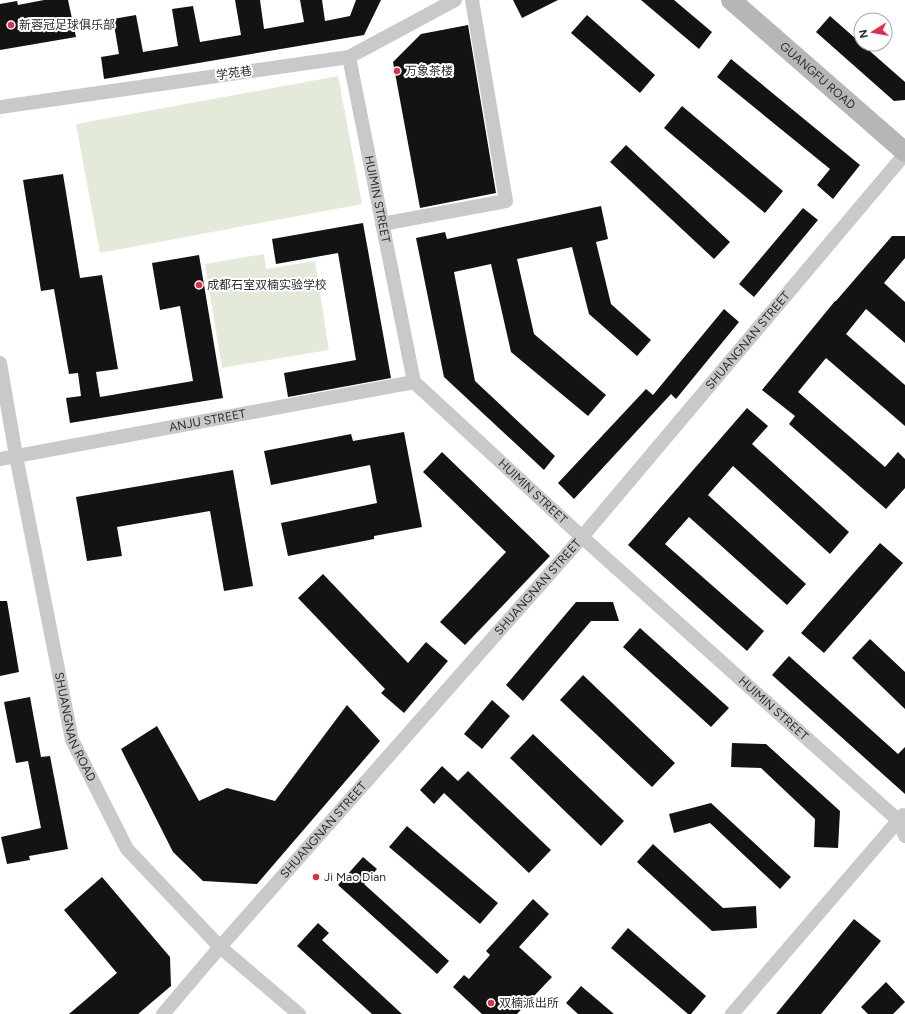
<svg xmlns="http://www.w3.org/2000/svg" width="905" height="1014" viewBox="0 0 905 1014" font-family="Figtree,'Noto Sans SC',sans-serif">
	<style>
		.green { fill: #e3ead9 }
		.building { fill: #131313 }
		.lines { fill: none; stroke-linecap: round; stroke-linejoin: round }
		.street { stroke: #c9c9c9; stroke-width: 14 }
		.secondary { stroke: #b6b6b6; stroke-width: 20 }
		.poi-dot { fill: #e32e4b; stroke: #fff; stroke-width: 1.5 }
		.labels { text-anchor: middle; stroke-width: 4; stroke-linejoin: round; paint-order: stroke }
		.poi-label { font-size: 12px; fill: #2c2c2c; stroke: #fff; text-anchor: start }
		.street-label { font-size: 12px; fill: #2c2c2c; stroke: #fff }
	</style>
	<rect width="100%" height="100%" fill="#fff"/>
	<path class="green" d="M 338,76 L 362,204 L 100,253 L 76,124 Z
		M 264,254 L 266,269 L 315,261 L 329,350 L 222,368 L 205,264 Z"/>
	<path class="building" d="M 44,0 L 68,0 L 76,37 L 0,50 L 0,4 L 17,1 L 18,5 Z
		M 235,0 L 260,0 L 264,29 L 304,22 L 300,0 L 322,0 L 325,21 L 350,16 L 356,0 L 381,0 L 364,35 L 104,79 L 101,57 L 119,54 L 113,19 L 136,15 L 143,52 L 178,46 L 172,9 L 193,6 L 200,42 L 241,35 Z
		M 513,0 L 558,0 L 522,18 Z
		M 641,0 L 674,0 L 712,32 L 699,49 Z
		M 587,15 L 655,75 L 640,93 L 571,33 Z
		M 830,16 L 905,82 L 905,100 L 894,101 L 816,32 Z
		M 468,25 L 496,193 L 420,208 L 393,62 L 421,34 Z
		M 731,59 L 860,165 L 833,199 L 817,185 L 830,169 L 717,77 Z
		M 682,106 L 783,191 L 765,213 L 664,128 Z
		M 626,145 L 730,242 L 714,259 L 610,162 Z
		M 63,174 L 80,278 L 102,275 L 118,369 L 96,372 L 100,397 L 193,381 L 180,306 L 160,310 L 152,263 L 199,255 L 223,398 L 70,423 L 66,398 L 81,396 L 78,373 L 69,374 L 54,289 L 41,291 L 23,180 Z
		M 601,206 L 608,239 L 596,242 L 611,304 L 651,340 L 637,356 L 589,314 L 572,247 L 517,259 L 534,334 L 606,395 L 588,416 L 511,352 L 491,264 L 454,272 L 475,381 L 555,456 L 544,470 L 444,377 L 416,238 L 445,232 L 447,239 Z
		M 803,208 L 818,220 L 754,297 L 739,284 Z
		M 363,223 L 391,378 L 288,397 L 284,373 L 356,360 L 338,253 L 276,264 L 272,239 Z
		M 892,236 L 905,236 L 905,258 L 884,283 L 905,302 L 905,343 L 866,309 L 846,334 L 905,385 L 905,426 L 826,358 L 798,392 L 885,467 L 898,452 L 905,459 L 905,488 L 886,509 L 789,424 L 795,416 L 762,390 L 835,301 L 836,301 Z
		M 724,309 L 739,322 L 676,399 L 671,394 L 574,499 L 558,483 L 646,389 L 653,395 Z
		M 747,408 L 768,426 L 752,444 L 849,532 L 830,554 L 733,466 L 708,495 L 806,584 L 787,605 L 689,517 L 665,544 L 764,631 L 747,651 L 628,545 Z
		M 404,432 L 422,527 L 374,536 L 374,539 L 288,556 L 281,523 L 377,503 L 370,465 L 271,485 L 264,451 L 351,434 L 353,441 Z
		M 442,452 L 550,556 L 465,645 L 440,622 L 506,552 L 423,472 Z
		M 233,470 L 253,586 L 224,591 L 210,511 L 117,527 L 122,556 L 87,561 L 76,497 Z
		M 880,543 L 903,563 L 824,653 L 801,633 Z
		M 323,574 L 408,663 L 426,642 L 448,661 L 404,713 L 381,693 L 385,689 L 298,598 Z
		M 0,601 L 7,601 L 19,672 L 0,676 Z
		M 576,602 L 613,602 L 619,621 L 591,621 L 523,701 L 506,685 Z
		M 640,628 L 729,708 L 711,727 L 623,647 Z
		M 870,639 L 905,672 L 905,709 L 852,658 Z
		M 789,656 L 898,754 L 905,747 L 905,794 L 772,675 Z
		M 583,675 L 675,763 L 652,787 L 560,700 Z
		M 30,697 L 41,757 L 50,756 L 68,849 L 29,856 L 30,860 L 7,864 L 1,837 L 41,828 L 28,761 L 16,763 L 4,702 Z
		M 492,700 L 510,716 L 482,749 L 464,734 Z
		M 347,705 L 380,741 L 257,884 L 203,881 L 173,852 L 121,749 L 157,726 L 199,801 L 227,788 L 275,801 Z
		M 533,734 L 624,821 L 601,846 L 510,758 Z
		M 732,743 L 766,744 L 840,811 L 838,848 L 814,847 L 815,819 L 761,768 L 731,767 Z
		M 442,766 L 458,781 L 468,771 L 551,850 L 529,873 L 444,793 L 434,804 L 420,790 Z
		M 711,803 L 791,877 L 780,889 L 710,823 L 674,833 L 669,814 Z
		M 407,826 L 498,903 L 480,924 L 389,847 Z
		M 653,844 L 723,908 L 756,906 L 757,928 L 712,931 L 637,862 Z
		M 363,857 L 377,869 L 364,884 L 449,961 L 437,974 L 338,885 Z
		M 102,877 L 170,957 L 171,986 L 138,1014 L 69,1014 L 117,973 L 64,910 Z
		M 533,899 L 549,914 L 519,947 L 552,977 L 517,1014 L 482,1014 L 453,987 L 464,975 L 469,979 L 490,955 L 486,951 Z
		M 854,919 L 881,941 L 821,1014 L 776,1014 Z
		M 318,923 L 329,933 L 322,940 L 402,1014 L 372,1014 L 297,946 Z
		M 628,928 L 706,996 L 691,1014 L 688,1014 L 611,948 Z
		M 886,982 L 905,1002 L 893,1014 L 868,1014 L 861,1007 Z
		M 581,986 L 614,1014 L 578,1014 L 566,1003 Z"/>
	<g class="lines">
		<g class="street">
			<path id="s1" d="M 349,57 L 414,382 L 582,537 L 899,821 L 905,836"/>
			<path d="M 0,107 L 349,57 L 455,0"/>
			<path d="M 382,224 L 506,201 L 472,0"/>
			<path id="s2" d="M 0,363 L 16,456 L 72,740 L 127,849 L 220,947 L 299,1014"/>
			<path id="s3" d="M 0,459 L 414,382"/>
			<path id="s4" d="M 163,1014 L 220,947 L 582,537 L 905,154"/>
			<path d="M 732,1014 L 903,815"/>
		</g>
		<path class="secondary" id="s5" d="M 731,0 L 905,152"/>
	</g>
	<g class="poi-dot">
		<circle cx="11" cy="25" r="4"/>
		<circle cx="397" cy="71" r="4"/>
		<circle cx="199" cy="285" r="4"/>
		<circle cx="316" cy="877" r="4"/>
		<circle cx="491" cy="1003" r="4"/>
	</g>
	<g class="labels">
		<g class="poi-label">
			<text x="19" y="29">新蓉冠足球俱乐部</text>
			<text x="405" y="75">万象茶楼</text>
			<text x="207" y="289">成都石室双楠实验学校</text>
			<text x="324" y="881">Ji Mao Dian</text>
			<text x="499" y="1007">双楠派出所</text>
		</g>
		<g class="street-label">
			<text transform="translate(234 73) rotate(-8)" y="4">学苑巷</text>
			<text dy="4" stroke="none"><textPath href="#s5" startOffset="115">GUANGFU ROAD</textPath></text>
			<text dy="4" stroke="none"><textPath href="#s1" startOffset="145">HUIMIN STREET</textPath></text>
			<text dy="4" stroke="none"><textPath href="#s4" startOffset="892">SHUANGNAN STREET</textPath></text>
			<text dy="4" stroke="none"><textPath href="#s3" startOffset="211">ANJU STREET</textPath></text>
			<text dy="4" stroke="none"><textPath href="#s1" startOffset="493">HUIMIN STREET</textPath></text>
			<text dy="4" stroke="none"><textPath href="#s4" startOffset="568">SHUANGNAN STREET</textPath></text>
			<text dy="4" stroke="none"><textPath href="#s1" startOffset="817">HUIMIN STREET</textPath></text>
			<text dy="4" stroke="none"><textPath href="#s2" startOffset="372">SHUANGNAN ROAD</textPath></text>
			<text dy="4" stroke="none"><textPath href="#s4" startOffset="244">SHUANGNAN STREET</textPath></text>
		</g>
	</g>
	<g transform="translate(873 32) rotate(259)"><circle r="19" fill="#ffffff" stroke="#ababab"/>
	<path d="M0-3L7 15L0 10L-7 15Z" fill="#e32e4b"/>
	<text y="-6" font-size="11" font-weight="bold" text-anchor="middle" fill="#2c2c2c">N</text>
	</g>
</svg>
